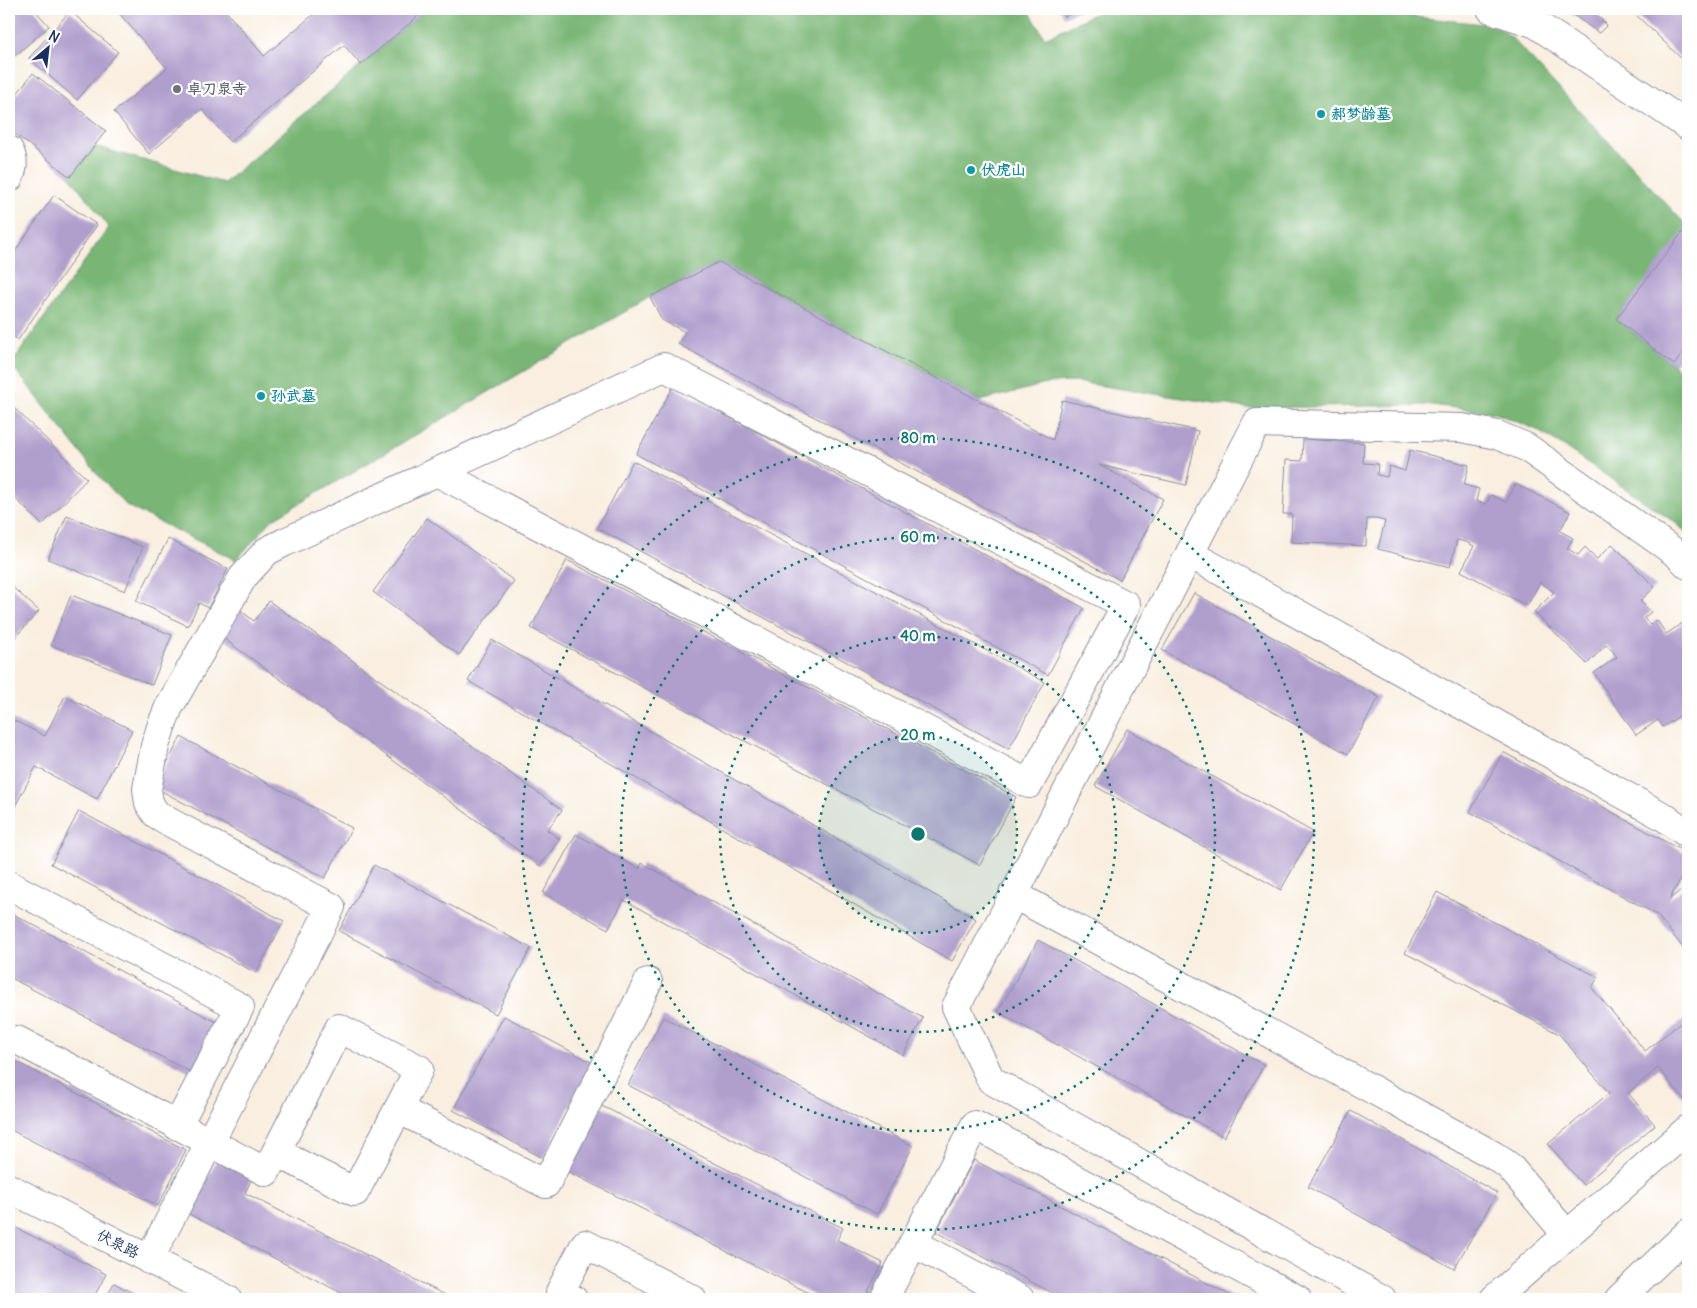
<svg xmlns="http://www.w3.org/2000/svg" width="1697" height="1308" viewBox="0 0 1697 1308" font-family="Delius,'LXGW WenKai TC',sans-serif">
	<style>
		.forest { fill: #79b675; stroke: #4a726a }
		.building { fill: #b09fcd }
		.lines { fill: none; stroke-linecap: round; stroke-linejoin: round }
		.minor-casing { stroke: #8a8e9e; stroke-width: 30 }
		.minor { stroke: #fff; stroke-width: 28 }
		.ring { fill: none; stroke: #0f766e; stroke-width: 2.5; stroke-dasharray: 2.5 5 }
		.worship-dot { fill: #6b7280; stroke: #fff; stroke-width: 2 }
		.culture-dot { fill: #0f9aa8; stroke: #fff; stroke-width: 2 }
		.labels { text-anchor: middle; stroke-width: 4.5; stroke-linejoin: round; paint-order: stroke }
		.worship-label { font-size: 15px; font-weight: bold; fill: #5b616d; stroke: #fff; text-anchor: start }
		.culture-label { font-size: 15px; font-weight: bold; fill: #0d838f; stroke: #fff; text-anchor: start }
		.street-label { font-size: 15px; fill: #1b2f5e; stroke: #fff }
		.centre { fill: #0f766e; stroke: #fff; stroke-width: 2.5 }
		.ring-label { font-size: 15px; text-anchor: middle; font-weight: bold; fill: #0f766e; stroke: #fff; stroke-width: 4.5; stroke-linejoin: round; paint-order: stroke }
	</style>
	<rect width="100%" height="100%" fill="#fff"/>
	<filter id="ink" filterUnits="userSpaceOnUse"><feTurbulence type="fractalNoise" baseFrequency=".02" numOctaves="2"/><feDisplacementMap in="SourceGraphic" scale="10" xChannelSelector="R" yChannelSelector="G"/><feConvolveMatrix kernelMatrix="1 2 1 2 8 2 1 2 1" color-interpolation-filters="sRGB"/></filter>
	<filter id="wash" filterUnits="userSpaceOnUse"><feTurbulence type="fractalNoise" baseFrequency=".0096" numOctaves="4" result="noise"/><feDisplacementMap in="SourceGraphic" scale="20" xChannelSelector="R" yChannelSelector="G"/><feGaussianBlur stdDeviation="1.12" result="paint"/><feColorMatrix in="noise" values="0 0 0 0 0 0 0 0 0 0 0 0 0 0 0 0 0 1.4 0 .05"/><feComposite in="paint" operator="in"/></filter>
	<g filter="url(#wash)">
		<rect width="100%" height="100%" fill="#f9eedf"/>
		<path class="forest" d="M 426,9 L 1028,9 L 1045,38 L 1104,9 L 1372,9 L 1386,14 L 1484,24 L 1498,28 L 1510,36 L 1688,227 L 1616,319 L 1674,365 L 1688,383 L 1688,534 L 1677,524 L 1569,450 L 1535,429 L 1495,413 L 1432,405 L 1247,408 L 1077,382 L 1050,383 L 980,401 L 719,262 L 650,297 L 273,519 L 236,560 L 127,506 L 98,475 L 11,364 L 109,227 L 70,177 L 94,146 L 224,183 Z"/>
		<g id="blocks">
			<path class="building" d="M 9,9 L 34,9 L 49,26 L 16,55 L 9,47 Z
				M 115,9 L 224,9 L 264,56 L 320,9 L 426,9 L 361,65 L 344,45 L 230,142 L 202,109 L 149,154 L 114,112 L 167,68 Z
				M 1060,9 L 1081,9 L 1064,17 Z
				M 1565,9 L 1590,9 L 1607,25 L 1599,33 Z
				M 1630,9 L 1688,9 L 1688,57 L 1684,61 Z
				M 70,11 L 118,52 L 77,100 L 29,58 Z
				M 33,73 L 106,131 L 70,177 L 9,129 L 9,104 Z
				M 54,195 L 97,225 L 18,340 L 9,333 L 9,260 Z
				M 1688,225 L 1688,347 L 1674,365 L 1616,319 Z
				M 719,262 L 1053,440 L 1062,400 L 1198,431 L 1186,485 L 1099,465 L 1163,499 L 1120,580 L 678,344 L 685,332 L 662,320 L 650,297 Z
				M 673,387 L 1084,608 L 1048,675 L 636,454 Z
				M 9,403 L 87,479 L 42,525 L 9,492 Z
				M 1303,439 L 1364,443 L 1363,463 L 1378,464 L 1377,475 L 1387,477 L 1389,466 L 1405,471 L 1410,450 L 1469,465 L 1464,485 L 1479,489 L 1476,501 L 1486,504 L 1491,495 L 1506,502 L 1516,484 L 1570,512 L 1560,531 L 1573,538 L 1567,548 L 1578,555 L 1585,547 L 1597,559 L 1612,544 L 1655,587 L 1640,601 L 1651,612 L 1644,618 L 1650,625 L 1657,620 L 1666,634 L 1684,622 L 1688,628 L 1688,710 L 1663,727 L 1658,720 L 1636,735 L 1594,673 L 1617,657 L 1612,650 L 1606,645 L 1587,664 L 1534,612 L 1554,592 L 1540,582 L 1527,606 L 1461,571 L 1474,546 L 1466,542 L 1457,540 L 1450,567 L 1378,549 L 1385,521 L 1376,519 L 1367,519 L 1366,546 L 1291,542 L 1292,514 L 1283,514 L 1286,460 L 1302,461 Z
				M 633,461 L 1045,682 L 1009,749 L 597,528 Z
				M 67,515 L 143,547 L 125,591 L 48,559 Z
				M 427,518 L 514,581 L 459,655 L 373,592 Z
				M 168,539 L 228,569 L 208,608 L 199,603 L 188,626 L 136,601 Z
				M 567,560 L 1016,797 L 980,865 L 531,628 Z
				M 9,584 L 39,611 L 11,642 L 9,640 Z
				M 1194,593 L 1379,697 L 1348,754 L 1162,650 Z
				M 71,595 L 172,635 L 152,685 L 51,645 Z
				M 269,601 L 562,810 L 547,830 L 560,839 L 540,866 L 220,636 L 239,609 L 254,621 Z
				M 492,640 L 976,919 L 952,961 L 468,681 Z
				M 65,696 L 132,730 L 97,799 L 36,767 L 13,810 L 9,808 L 9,718 L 45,736 Z
				M 1127,729 L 1313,832 L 1281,890 L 1095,786 Z
				M 181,737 L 352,828 L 325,878 L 154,787 Z
				M 1503,752 L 1688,854 L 1688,865 L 1669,900 L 1688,884 L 1688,954 L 1657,915 L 1470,812 Z
				M 79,811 L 284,921 L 256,973 L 51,864 Z
				M 576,834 L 639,869 L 642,863 L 923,1018 L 903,1055 L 624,900 L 608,929 L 543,893 Z
				M 374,865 L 531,948 L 496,1014 L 339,931 Z
				M 1437,892 L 1598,977 L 1592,988 L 1645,1051 L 1688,1017 L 1688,1102 L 1687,1103 L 1658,1068 L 1628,1093 L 1655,1125 L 1583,1185 L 1548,1144 L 1609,1093 L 1559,1034 L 1405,953 Z
				M 9,912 L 220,1024 L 194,1074 L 9,977 Z
				M 1038,940 L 1264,1065 L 1224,1137 L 998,1012 Z
				M 504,1016 L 593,1063 L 543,1158 L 453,1110 Z
				M 663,1017 L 913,1146 L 877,1214 L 628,1085 Z
				M 9,1058 L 186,1150 L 158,1206 L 9,1129 Z
				M 600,1105 L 843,1228 L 837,1240 L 883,1263 L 864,1299 L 819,1299 L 819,1298 L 567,1171 Z
				M 1351,1111 L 1497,1193 L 1454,1269 L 1308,1187 Z
				M 217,1160 L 252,1178 L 245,1193 L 453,1299 L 353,1299 L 189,1214 Z
				M 974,1160 L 1237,1299 L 1064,1299 L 936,1232 Z
				M 9,1224 L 106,1274 L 93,1299 L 28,1299 L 16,1293 L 13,1299 L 9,1299 Z
				M 114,1283 L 144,1299 L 106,1299 Z"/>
		</g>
	</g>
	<g filter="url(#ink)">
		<use href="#blocks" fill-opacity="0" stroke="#8a8e9e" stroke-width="1"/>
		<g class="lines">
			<defs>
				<path id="minor" d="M 1491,9 L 1536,24 L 1688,126
					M 9,150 C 14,160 14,167 9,178
					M 1190,554 L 1664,817 L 1688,834
					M 9,885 L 240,1007 L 177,1126
					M 1013,894 L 1493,1155 L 1509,1166 L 1567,1235
					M 17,1040 L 266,1172 L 276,1152 L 339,1028 L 419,1069 L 355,1192 L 276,1152
					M 398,1109 L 546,1184 L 648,982
					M 9,1188 L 227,1299
					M 913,1243 L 1020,1299
					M 149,1260 L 331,907 L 171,823 L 156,814 L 149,803 L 147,789 L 155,746 L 162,724 L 169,707 L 243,577 L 267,551 L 285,542 L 664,367 L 1126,605 L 1029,784 L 437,472
					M 573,1299 L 560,1292 L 585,1244 L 692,1299
					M 884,1299 L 975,1125 L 1297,1299
					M 1382,1299 L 991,1080 L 956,1007 L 1257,423 L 1462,428 L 1497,435 L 1526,447 L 1677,554 L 1688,565
					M 1494,1299 L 1688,1129
					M 1619,1299 L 1688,1233"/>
			</defs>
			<use href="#minor" class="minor-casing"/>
			<use href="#minor" class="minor"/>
		</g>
	</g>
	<circle cx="918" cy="834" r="99" fill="#0f766e" fill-opacity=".12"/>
	<g class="ring">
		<circle cx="918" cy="834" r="99"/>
		<circle cx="918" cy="834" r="198"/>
		<circle cx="918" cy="834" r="297"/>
		<circle cx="918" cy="834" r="396"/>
	</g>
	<circle class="worship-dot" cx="177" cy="89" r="5"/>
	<g class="culture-dot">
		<circle cx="1321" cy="114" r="5"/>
		<circle cx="971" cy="170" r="5"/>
		<circle cx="261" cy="396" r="5"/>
	</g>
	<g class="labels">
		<g class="worship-label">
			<text x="187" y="94">卓刀泉寺</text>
		</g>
		<g class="culture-label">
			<text x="1331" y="119">郝梦龄墓</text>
			<text x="981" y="175">伏虎山</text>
			<text x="271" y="401">孙武墓</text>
		</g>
		<g class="street-label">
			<text transform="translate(118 1244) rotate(27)" y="5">伏泉路</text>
		</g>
	</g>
	<circle cx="918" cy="834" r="8" class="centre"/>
	<g class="ring-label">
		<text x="918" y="443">80 m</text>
		<text x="918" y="542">60 m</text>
		<text x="918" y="641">40 m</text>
		<text x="918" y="740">20 m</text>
	</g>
	<rect width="1697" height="1308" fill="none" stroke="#fff" stroke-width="30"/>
	<g transform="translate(48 48) rotate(28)" stroke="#ffffff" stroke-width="4" paint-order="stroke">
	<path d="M0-4L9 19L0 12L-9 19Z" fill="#1b2f5e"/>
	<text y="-8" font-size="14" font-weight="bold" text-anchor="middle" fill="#1b2f5e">N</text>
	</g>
</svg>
